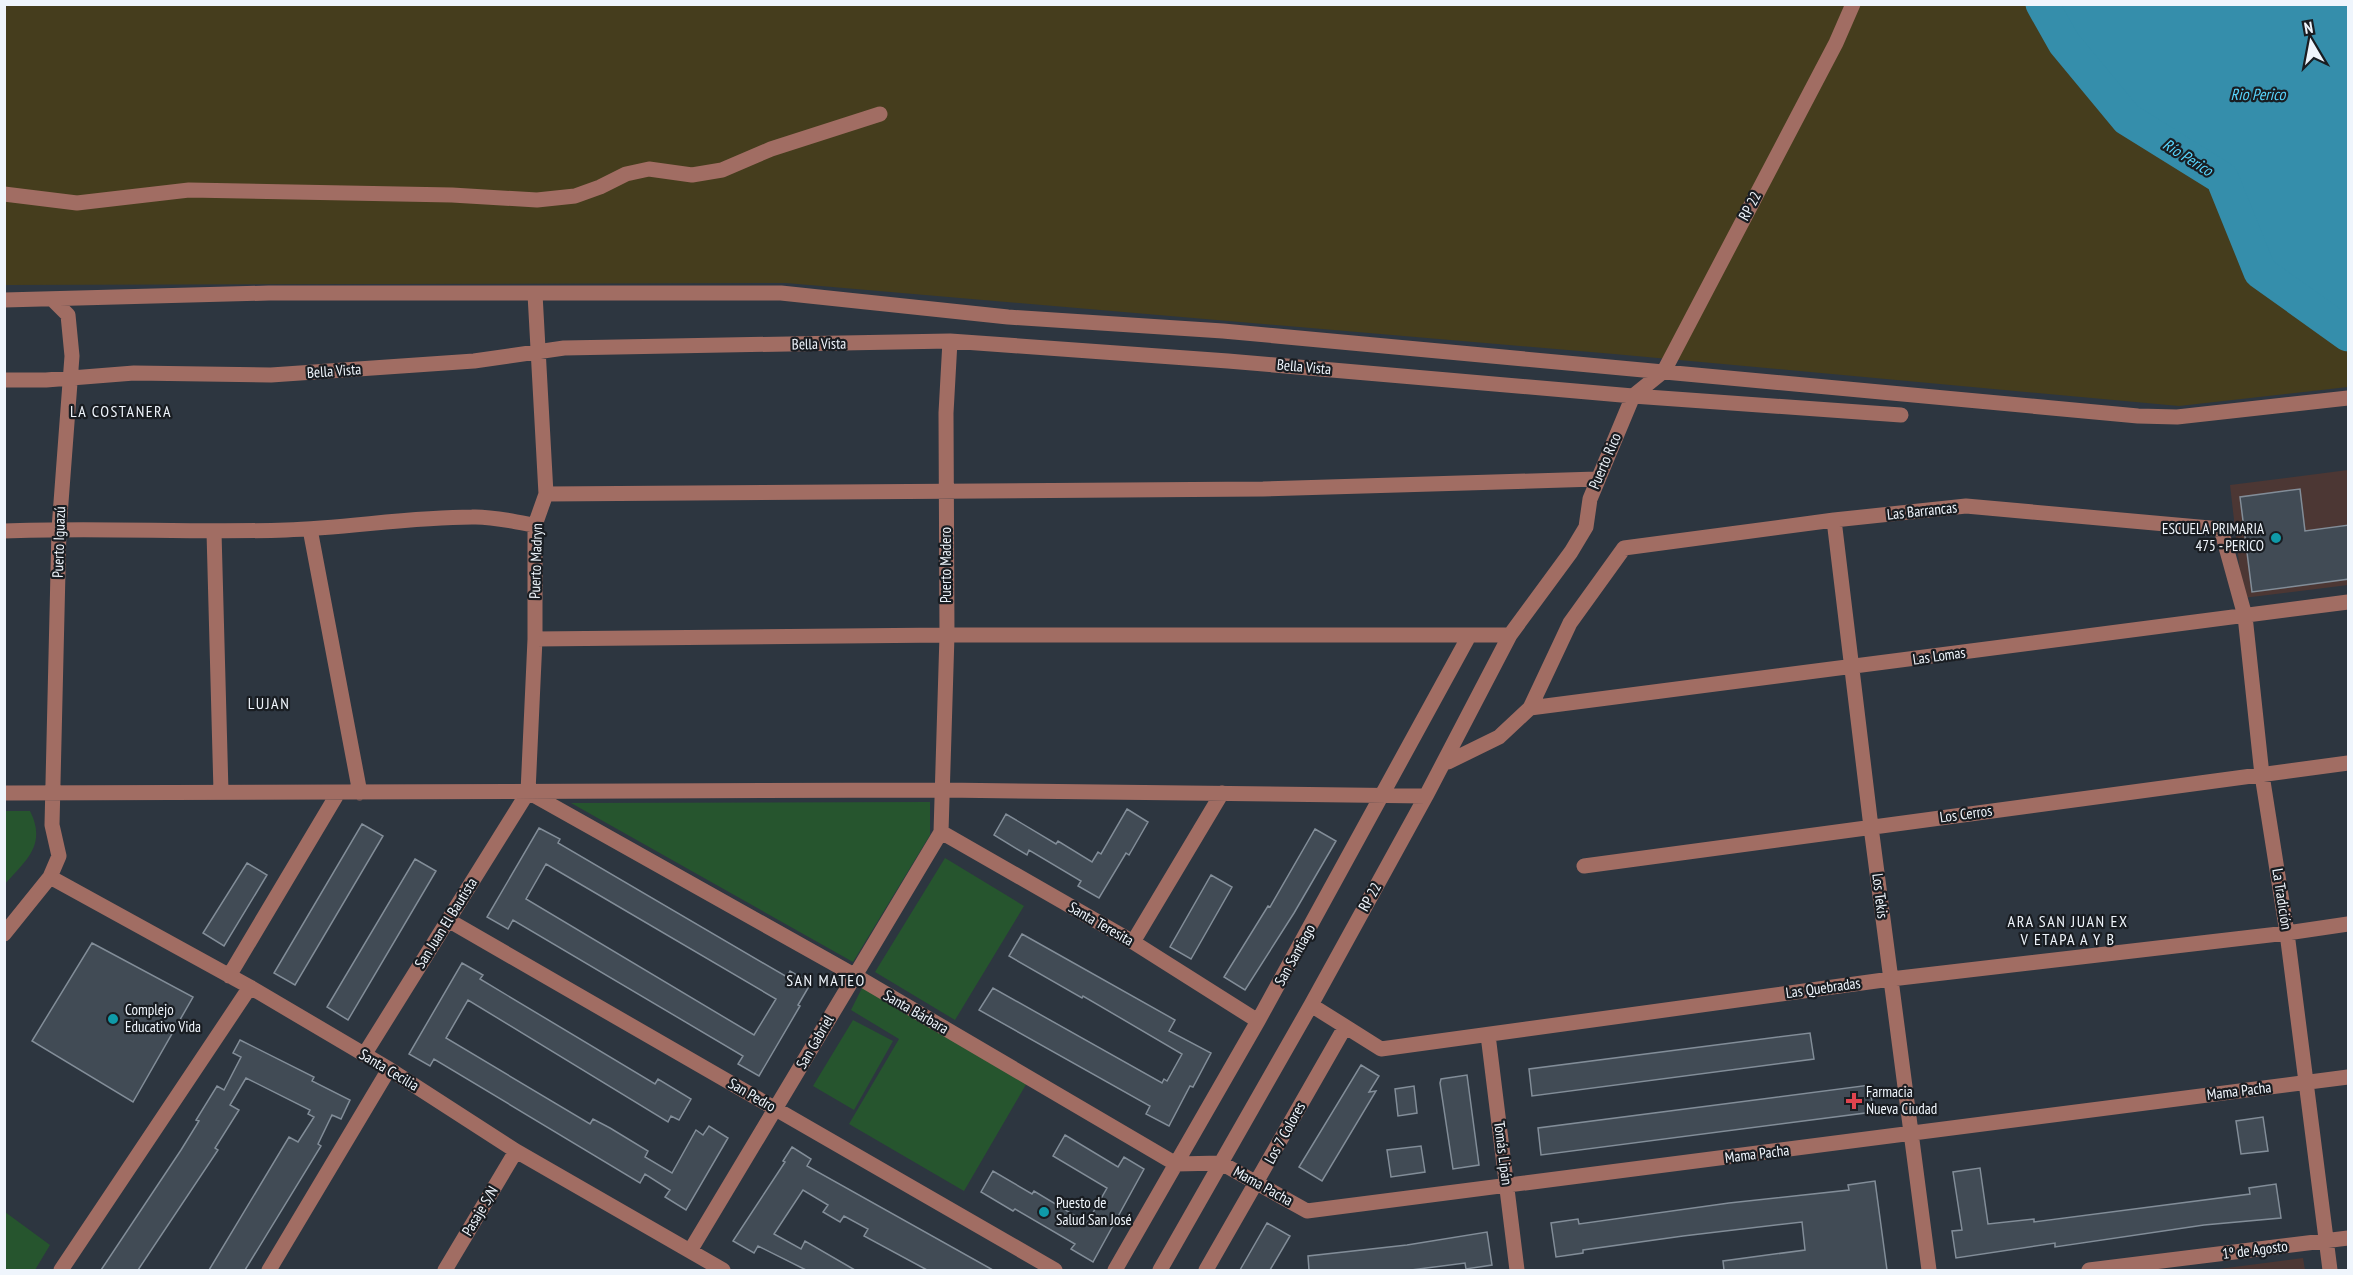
<svg xmlns="http://www.w3.org/2000/svg" width="2353" height="1275" viewBox="0 0 2353 1275" font-family="'PT Sans Narrow',sans-serif">
	<style>
		.education { fill: #4c3734 }
		.green { fill: #26552e }
		.sand { fill: #453d1d }
		.water { fill: #358eab }
		.lines { fill: none; stroke-linecap: round; stroke-linejoin: round }
		.river { stroke: #358eab; stroke-width: 33 }
		.building { fill: #414b55; stroke: #828d98; stroke-width: 1.5; fill-rule: evenodd }
		.minor { stroke: #a16d63; stroke-width: 15 }
		.culture-dot { fill: #0f9aa8; stroke: #191d22; stroke-width: 2 }
		.health-dot { fill: #e0444e; stroke: #191d22; stroke-width: 2 }
		.labels { text-anchor: middle; stroke-width: 4.5; stroke-linejoin: round; paint-order: stroke }
		.street-label { font-size: 15px; fill: #eff5fc; stroke: #191d22 }
		.poi-label { font-size: 15px; fill: #eff5fc; stroke: #191d22; text-anchor: start }
		.water-label { font-size: 16px; font-style: italic; fill: #58d5fd; stroke: #191d22 }
		.neighbourhood-label { font-size: 16px; letter-spacing: 1.5px; fill: #eff5fc; stroke: #191d22 }
	</style>
	<rect width="100%" height="100%" fill="#2d3640"/>
	<path class="education" d="M 2348,470 L 2348,585 L 2243,598 L 2230,485 Z
		M 2303,1258 L 2305,1270 L 2211,1270 Z"/>
	<path class="green" d="M 930,802 L 930,835 L 853,962 L 571,803 Z
		M 5,811 L 30,811 C 47,845 26,860 5,884 Z
		M 945,858 L 1024,906 L 955,1020 L 875,972 Z
		M 864,984 L 1028,1081 L 964,1191 L 849,1124 L 899,1039 L 851,1010 Z
		M 853,1020 L 893,1041 L 854,1110 L 813,1086 Z
		M 5,1212 L 50,1245 L 35,1270 L 5,1270 Z"/>
	<path class="sand" d="M 5,5 L 2348,5 L 2348,387 L 2179,406 L 1614,354 L 786,283 L 5,285 Z"/>
	<path class="water" d="M 2042,5 L 2348,5 L 2348,335 L 2260,272 L 2222,178 L 2127,119 L 2064,43 Z"/>
	<g class="lines">
		<path class="river" d="M 2042,4 L 2064,43 L 2127,119 L 2222,178 L 2260,272 L 2348,335"/>
	</g>
	<path class="building" d="M 2300,489 L 2305,531 L 2349,525 L 2349,579 L 2252,592 L 2240,497 Z
		M 1127,809 L 1148,822 L 1129,855 L 1126,853 L 1099,898 L 1078,886 L 1081,881 L 1029,850 L 1027,855 L 994,835 L 1006,814 L 1056,844 L 1058,841 L 1092,862 L 1098,852 L 1101,854 Z
		M 362,824 L 383,836 L 295,985 L 274,973 Z
		M 539,828 L 560,839 L 558,843 L 787,977 L 790,971 L 811,983 L 798,1005 L 800,1006 L 759,1076 L 738,1064 L 743,1056 L 513,920 L 508,929 L 487,917 ZM 546,864 L 776,999 L 754,1035 L 526,899 Z
		M 1315,829 L 1336,841 L 1294,913 L 1245,990 L 1224,977 L 1268,906 L 1270,907 Z
		M 415,859 L 436,871 L 348,1020 L 327,1007 Z
		M 247,863 L 267,875 L 224,946 L 203,933 Z
		M 1211,875 L 1232,887 L 1191,959 L 1170,947 Z
		M 1022,934 L 1175,1020 L 1169,1031 L 1211,1053 L 1193,1087 L 1190,1086 L 1169,1126 L 1146,1114 L 1150,1106 L 979,1010 L 993,988 L 1162,1083 L 1164,1079 L 1167,1081 L 1182,1054 L 1083,996 L 1082,998 L 1009,956 Z
		M 92,943 L 193,997 L 133,1102 L 32,1041 Z
		M 462,963 L 483,975 L 480,979 L 655,1084 L 658,1079 L 691,1099 L 679,1120 L 671,1116 L 668,1122 L 468,1000 L 446,1038 L 590,1124 L 593,1119 L 610,1128 L 648,1151 L 645,1157 L 672,1173 L 696,1130 L 703,1135 L 709,1126 L 728,1138 L 686,1210 L 665,1197 L 670,1190 L 645,1174 L 640,1183 L 434,1059 L 430,1066 L 409,1054 Z
		M 1810,1033 L 1814,1059 L 1532,1096 L 1529,1069 Z
		M 240,1040 L 314,1077 L 312,1081 L 350,1100 L 341,1119 L 332,1115 L 318,1144 L 321,1146 L 245,1270 L 209,1270 L 289,1137 L 298,1142 L 314,1117 L 308,1114 L 310,1110 L 246,1078 L 230,1105 L 239,1110 L 215,1148 L 218,1150 L 138,1270 L 101,1270 L 181,1150 L 199,1121 L 196,1120 L 217,1086 L 224,1090 L 241,1057 L 233,1053 Z
		M 1361,1065 L 1379,1076 L 1369,1092 L 1376,1091 L 1322,1181 L 1299,1167 Z
		M 1467,1075 L 1479,1165 L 1453,1169 L 1440,1083 L 1441,1079 Z
		M 1870,1085 L 1873,1112 L 1541,1155 L 1538,1128 Z
		M 1414,1086 L 1417,1113 L 1398,1116 L 1395,1089 Z
		M 2263,1117 L 2268,1151 L 2241,1154 L 2236,1121 Z
		M 1065,1135 L 1118,1167 L 1124,1157 L 1144,1169 L 1093,1262 L 1071,1249 L 1075,1244 L 1015,1209 L 1013,1211 L 981,1192 L 993,1171 L 1032,1194 L 1034,1191 L 1087,1223 L 1107,1188 L 1053,1156 Z
		M 1421,1146 L 1425,1172 L 1391,1177 L 1387,1150 Z
		M 792,1147 L 811,1159 L 807,1166 L 993,1270 L 927,1270 L 864,1236 L 868,1229 L 844,1216 L 840,1222 L 823,1212 L 828,1205 L 803,1190 L 774,1234 L 801,1249 L 805,1241 L 855,1270 L 806,1270 L 758,1246 L 754,1253 L 733,1241 L 785,1162 L 783,1161 Z
		M 1980,1168 L 1988,1224 L 2034,1219 L 2034,1222 L 2250,1194 L 2249,1188 L 2276,1184 L 2281,1218 L 2204,1225 L 2055,1247 L 2055,1243 L 1956,1258 L 1952,1231 L 1962,1230 L 1953,1172 Z
		M 1875,1181 L 1887,1270 L 1724,1270 L 1723,1261 L 1805,1250 L 1802,1222 L 1683,1236 L 1583,1250 L 1583,1253 L 1556,1257 L 1551,1223 L 1578,1219 L 1579,1224 L 1729,1203 L 1849,1190 L 1848,1185 Z
		M 1267,1223 L 1290,1236 L 1270,1270 L 1240,1270 Z
		M 1487,1232 L 1492,1265 L 1466,1269 L 1465,1263 L 1411,1270 L 1309,1270 L 1308,1256 L 1407,1245 Z"/>
	<g class="lines">
		<path class="minor" d="M 4,194 L 77,203 L 189,190 L 452,195 L 537,200 L 575,196 L 600,187 L 626,174 L 649,169 L 692,175 L 722,170 L 771,149 L 880,114
			M 4,300 L 269,293 L 781,293 L 1008,317 L 1223,331 L 2138,416 L 2177,417 L 2348,398
			M 4,380 L 46,380 L 134,373 L 271,375 L 474,361 L 564,348 L 950,341 L 1228,361 L 1633,396 L 1901,415
			M 546,494 L 1263,489 L 1597,479
			M 1834,520 L 1871,827 L 1929,1270
			M 310,529 L 360,793
			M 4,531 C 98,527 192,533 286,530 C 348,528 410,517 472,517 C 492,516 514,522 535,525
			M 214,532 L 221,792
			M 535,639 L 947,635 L 1510,635
			M 1530,708 L 2348,602
			M 1448,762 L 1499,737 L 1530,708 L 1570,623 L 1624,548 L 1834,520 L 1966,506 L 2221,529 L 2245,616 L 2262,775 L 2287,933 L 2330,1270
			M 528,792 L 854,975 L 1176,1164 L 1221,1163 L 1307,1211 L 2348,1077
			M 4,793 L 943,790 L 1426,796
			M 941,832 L 1133,942 L 1258,1021
			M 1584,866 L 2348,763
			M 50,877 L 250,987 L 389,1069 L 516,1151 L 723,1270
			M 448,920 L 1055,1270
			M 4,934 L 50,877 L 59,856 L 52,825 L 59,529 L 72,356 L 68,315 L 52,299
			M 1133,942 L 1222,793
			M 229,976 L 338,793
			M 1311,1005 L 1381,1049 L 1891,979 L 2287,933 L 2348,924
			M 1488,1035 L 1517,1270
			M 364,1055 L 528,792 L 535,639 L 535,525 L 546,494 L 535,294
			M 690,1251 L 941,832 L 947,635 L 946,413 L 950,341
			M 61,1270 L 250,987
			M 269,1270 L 389,1069
			M 445,1270 L 516,1151
			M 1115,1270 L 1258,1021 L 1469,636
			M 1160,1270 L 1311,1005 L 1426,796 L 1510,635 L 1571,552 L 1586,527 L 1590,499 L 1633,396 L 1664,371 L 1836,43 L 1853,4
			M 1206,1270 L 1345,1027
			M 2089,1270 L 2348,1238"/>
	</g>
	<g class="culture-dot">
		<circle cx="2276" cy="538" r="6"/>
		<circle cx="113" cy="1019" r="6"/>
		<circle cx="1044" cy="1212" r="6"/>
	</g>
	<path class="health-dot" d="M1851 1092h6v6h6v6h-6v6h-6v-6h-6v-6h6z"/>
	<g class="labels">
		<g class="street-label">
			<text transform="translate(1750 206) rotate(-62)" y="5">RP 22</text>
			<text transform="translate(819 344) rotate(-1)" y="5">Bella Vista</text>
			<text transform="translate(1304 367) rotate(5)" y="5">Bella Vista</text>
			<text transform="translate(334 371) rotate(-4)" y="5">Bella Vista</text>
			<text transform="translate(1605 461) rotate(-67)" y="5">Puerto Rico</text>
			<text transform="translate(1922 511) rotate(-6)" y="5">Las Barrancas</text>
			<text transform="translate(59 542) rotate(-88)" y="5">Puerto Iguazú</text>
			<text transform="translate(536 561) rotate(-88)" y="5">Puerto Madryn</text>
			<text transform="translate(946 565) rotate(-90)" y="5">Puerto Madero</text>
			<text transform="translate(1939 656) rotate(-8)" y="5">Las Lomas</text>
			<text transform="translate(1966 814) rotate(-8)" y="5">Los Cerros</text>
			<text transform="translate(1880 896) rotate(83)" y="5">Los Tekis</text>
			<text transform="translate(1370 897) rotate(-61)" y="5">RP 22</text>
			<text transform="translate(2282 899) rotate(81)" y="5">La Tradición</text>
			<text transform="translate(446 923) rotate(-58)" y="5">San Juan El Bautista</text>
			<text transform="translate(1101 924) rotate(30)" y="5">Santa Teresita</text>
			<text transform="translate(1295 955) rotate(-61)" y="5">San Santiago</text>
			<text transform="translate(1823 988) rotate(-8)" y="5">Las Quebradas</text>
			<text transform="translate(916 1012) rotate(30)" y="5">Santa Bárbara</text>
			<text transform="translate(815 1042) rotate(-60)" y="5">San Gabriel</text>
			<text transform="translate(389 1070) rotate(31)" y="5">Santa Cecilia</text>
			<text transform="translate(2239 1091) rotate(-7)" y="5">Mama Pacha</text>
			<text transform="translate(752 1095) rotate(30)" y="5">San Pedro</text>
			<text transform="translate(1285 1133) rotate(-61)" y="5">Los 7 Colores</text>
			<text transform="translate(1503 1153) rotate(83)" y="5">Tomás Lipán</text>
			<text transform="translate(1757 1154) rotate(-7)" y="5">Mama Pacha</text>
			<text transform="translate(1263 1186) rotate(29)" y="5">Mama Pacha</text>
			<text transform="translate(480 1211) rotate(-59)" y="5">Pasaje S/N</text>
			<text transform="translate(2255 1250) rotate(-7)" y="5">1º de Agosto</text>
		</g>
		<g class="poi-label">
			<text x="2264" y="534" text-anchor="end">ESCUELA PRIMARIA<tspan x="2264" dy="17">475 - PERICO</tspan></text>
			<text x="125" y="1015">Complejo<tspan x="125" dy="17">Educativo Vida</tspan></text>
			<text x="1866" y="1097">Farmacia<tspan x="1866" dy="17">Nueva Ciudad</tspan></text>
			<text x="1056" y="1208">Puesto de<tspan x="1056" dy="17">Salud San José</tspan></text>
		</g>
		<g class="water-label">
			<text x="2258" y="100">Rio Perico</text>
			<text transform="translate(2188 157) rotate(32)" y="6">Río Perico</text>
		</g>
		<g class="neighbourhood-label">
			<text x="121" y="417">LA COSTANERA</text>
			<text x="269" y="709">LUJAN</text>
			<text x="2068" y="927">ARA SAN JUAN EX<tspan x="2068" dy="18">V ETAPA A Y B</tspan></text>
			<text x="826" y="986">SAN MATEO</text>
		</g>
	</g>
	<rect width="2353" height="1275" fill="none" stroke="#eff5fc" stroke-width="12"/>
	<g transform="translate(2311 42) rotate(350)" stroke="#191d22" stroke-width="4.5" paint-order="stroke">
	<path d="M0-4.5L10 22L0 15L-10 22Z" fill="#eff5fc"/>
	<text y="-9" font-size="16" font-weight="bold" text-anchor="middle" fill="#eff5fc">N</text>
	</g>
</svg>
